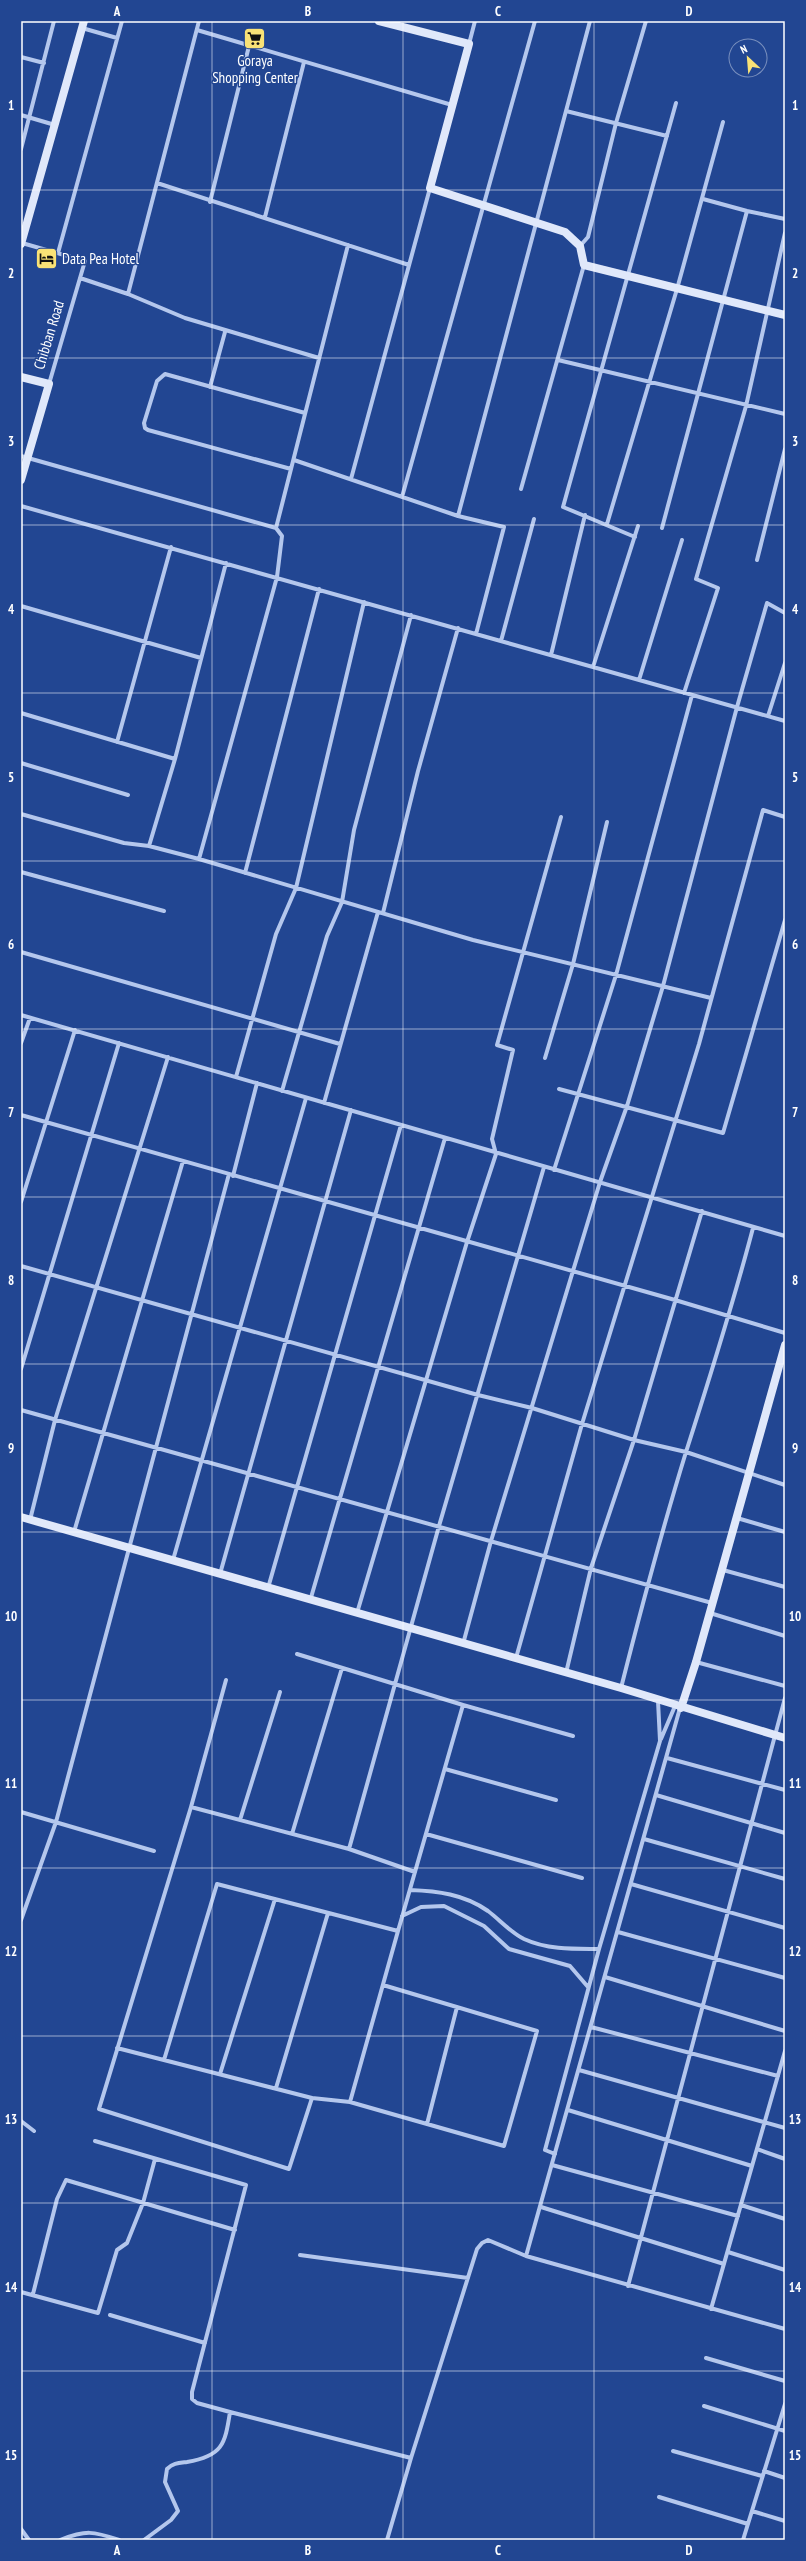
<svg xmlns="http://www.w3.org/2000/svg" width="806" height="2561" viewBox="0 0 806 2561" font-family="'PT Sans Narrow',sans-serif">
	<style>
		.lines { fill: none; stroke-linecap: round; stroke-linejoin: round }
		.street { stroke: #b4c7ed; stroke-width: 4 }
		.secondary { stroke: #e0e8fa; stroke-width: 8 }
		.grid { fill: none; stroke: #fff; stroke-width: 1; stroke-opacity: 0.55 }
		.labels { text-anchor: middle; stroke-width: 3; stroke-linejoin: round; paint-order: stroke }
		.poi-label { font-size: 15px; fill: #fff; stroke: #224692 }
		.street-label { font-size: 15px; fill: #fff; stroke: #224692 }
		.neatline { fill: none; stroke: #fff; stroke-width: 1.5 }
		.grid-label { font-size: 13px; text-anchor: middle; font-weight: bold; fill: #fff }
	</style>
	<rect width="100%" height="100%" fill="#224692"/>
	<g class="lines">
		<path class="street" d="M 82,28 L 117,38
			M 197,30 L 452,105
			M 469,44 L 475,21
			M 21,57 L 44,63
			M 566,111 L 667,136
			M 21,115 L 55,125
			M 21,149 L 54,21
			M 157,183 L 409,265
			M 703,199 L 747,211 L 785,219
			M 210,202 L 249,46
			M 265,217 L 304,62
			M 22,243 L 85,261 L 49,384
			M 580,246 L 588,237 L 616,123 L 646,21
			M 58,253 L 122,21
			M 80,278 L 128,294 L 185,318 L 319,358
			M 128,294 L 199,21
			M 558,360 L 785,414
			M 210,387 L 225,332
			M 21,456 L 276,528 L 282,536 L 277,577 L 199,859
			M 294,460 L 458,516 L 504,527 L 476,634
			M 291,469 L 148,430 L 145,428 L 144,423 L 157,381 L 165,374 L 305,413
			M 351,479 L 430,188
			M 521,489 L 584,265
			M 402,497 L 535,21
			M 21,506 L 785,721
			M 458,516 L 590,21
			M 607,524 L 677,289 L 723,122
			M 276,528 L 348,245
			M 662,528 L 747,211
			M 635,537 L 563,507 L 676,103
			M 757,560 L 785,449
			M 21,606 L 201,658
			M 501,641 L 534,519
			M 551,655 L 585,515
			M 593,667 L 638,526
			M 639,680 L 682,540
			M 684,693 L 718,588 L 696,579 L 746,406 L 785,233
			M 21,713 L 175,759
			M 768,716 L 785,663
			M 117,742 L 171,547
			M 21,763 L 128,795
			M 21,814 L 124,843 L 149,846 L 199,859 L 473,940 L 711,998
			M 149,846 L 175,759 L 226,563
			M 21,872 L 164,911
			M 245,873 L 319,589
			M 383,913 L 418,771 L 458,628
			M 21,952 L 340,1044
			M 21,1015 L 785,1236
			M 21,1043 L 30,1018
			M 545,1058 L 573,964 L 607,822
			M 236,1077 L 276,934 L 296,888 L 364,602
			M 559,1089 L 723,1133 L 785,920
			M 282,1091 L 327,936 L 342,902 L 354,830 L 411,615
			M 324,1103 L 378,912
			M 21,1115 L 675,1300 L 785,1333
			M 554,1170 L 616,975 L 692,695
			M 233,1176 L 257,1083
			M 21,1202 L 75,1030
			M 21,1266 L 478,1395 L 532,1408 L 634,1440 L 686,1452 L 785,1485
			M 21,1369 L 119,1043
			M 21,1410 L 712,1603
			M 737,1518 L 785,1532
			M 30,1520 L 55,1420 L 168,1057
			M 74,1532 L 183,1161
			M 173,1560 L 306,1098
			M 723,1570 L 785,1587
			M 220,1574 L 351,1110
			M 268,1588 L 401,1125
			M 310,1601 L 445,1138
			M 357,1613 L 467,1242 L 496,1154 L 492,1139 L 513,1050 L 497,1045 L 561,817
			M 710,1613 L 785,1636
			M 463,1644 L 491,1541 L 600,1182 L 627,1106 L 663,986 L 737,707 L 767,603 L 785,613
			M 297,1654 L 463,1705
			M 516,1658 L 582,1424 L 699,1044 L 763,810 L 785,817
			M 696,1662 L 785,1686
			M 566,1673 L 591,1568 L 634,1440 L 702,1211
			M 621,1688 C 641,1609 662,1530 686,1452 C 710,1377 733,1304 753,1228
			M 680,1708 L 526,2256 L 785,2329
			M 661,1739 L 675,1706
			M 667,1758 L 785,1790
			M 445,1769 L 556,1800
			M 656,1795 L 785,1833
			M 191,1807 L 226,1680
			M 21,1812 L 154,1851
			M 240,1820 L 280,1692
			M 292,1834 L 342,1668
			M 426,1834 L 582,1878
			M 644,1839 L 785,1879
			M 349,1849 L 415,1872
			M 631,1884 L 785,1928
			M 410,1890 C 437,1891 464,1894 488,1911 C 500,1920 510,1932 524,1939 C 548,1950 574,1949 599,1949 L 660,1741 L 658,1701
			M 402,1916 L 421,1907 L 444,1906 L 484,1926 L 509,1949 L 570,1966 L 588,1987
			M 21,1920 L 56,1822 L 229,1174
			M 398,1931 L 463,1705 L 573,1736
			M 618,1932 L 785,1978
			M 605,1977 L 785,2031
			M 591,2027 L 778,2076
			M 117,2048 L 312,2098 L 289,2169 L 99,2109 L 191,1807 L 349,1849 L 439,1526 L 544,1167
			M 164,2060 L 217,1884 L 398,1931 L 350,2102 L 312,2098
			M 579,2070 L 785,2128
			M 220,2074 L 275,1899
			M 276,2088 L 328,1913
			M 350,2102 L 504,2146 L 537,2031 L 383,1985
			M 568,2110 L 752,2166
			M 21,2121 L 34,2131
			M 427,2124 L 457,2007
			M 95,2141 L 246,2185 L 192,2392 L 192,2399 L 197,2403 L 230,2412 L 411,2458 L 477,2249 L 482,2243 L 488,2240 L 526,2256
			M 757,2149 L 785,2159
			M 555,2154 L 545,2150 L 599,1949
			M 552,2165 L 738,2216
			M 741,2205 L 785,2219
			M 541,2207 L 724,2264
			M 728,2252 L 785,2270
			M 300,2255 L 468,2278
			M 628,2286 L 785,1698
			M 21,2292 L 98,2313 L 117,2250 L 127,2243 L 143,2203 L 155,2159
			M 33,2294 L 57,2199 L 66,2180 L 235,2230
			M 711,2309 L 785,2051
			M 110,2315 L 205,2343
			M 706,2358 L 785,2381
			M 704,2406 L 785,2431
			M 673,2451 L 762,2476
			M 764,2471 L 785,2478
			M 659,2497 L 748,2524
			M 752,2511 L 785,2521
			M 21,2529 L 29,2540
			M 60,2540 C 86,2530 93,2531 119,2540
			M 144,2540 L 171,2520 L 178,2511 L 165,2482 L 167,2469 C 173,2463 179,2463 187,2462 C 222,2456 225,2445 230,2412
			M 387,2540 L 411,2458
			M 743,2540 L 785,2404"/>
		<path class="secondary" d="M 379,21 L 469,44 L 430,188 L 565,232 L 580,246 L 584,265 L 785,315
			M 21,244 L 84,21
			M 21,377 L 49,384 L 21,480
			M 21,1517 L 621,1688 L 785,1738
			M 681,1708 L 696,1662 L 785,1345"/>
	</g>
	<path class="grid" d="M 212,21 L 212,2540M 403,21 L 403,2540M 594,21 L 594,2540M 21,190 L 785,190M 21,358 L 785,358M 21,525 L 785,525M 21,693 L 785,693M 21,861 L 785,861M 21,1029 L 785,1029M 21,1197 L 785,1197M 21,1364 L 785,1364M 21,1532 L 785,1532M 21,1700 L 785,1700M 21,1868 L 785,1868M 21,2036 L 785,2036M 21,2203 L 785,2203M 21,2371 L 785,2371"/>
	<defs>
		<symbol id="supermarket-square" viewBox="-11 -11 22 22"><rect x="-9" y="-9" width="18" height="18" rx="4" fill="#f9e276" stroke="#224692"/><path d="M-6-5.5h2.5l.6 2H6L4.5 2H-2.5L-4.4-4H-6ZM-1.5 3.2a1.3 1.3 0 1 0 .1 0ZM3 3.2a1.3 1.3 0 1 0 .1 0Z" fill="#111"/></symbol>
		<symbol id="hotel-square" viewBox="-11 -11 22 22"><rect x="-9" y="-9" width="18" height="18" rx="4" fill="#f9e276" stroke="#224692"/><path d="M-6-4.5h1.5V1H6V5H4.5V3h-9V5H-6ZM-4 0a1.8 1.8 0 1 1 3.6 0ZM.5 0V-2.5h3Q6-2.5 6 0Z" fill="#111"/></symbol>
	</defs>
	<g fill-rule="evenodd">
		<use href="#supermarket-square" x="242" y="26" width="25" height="25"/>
		<use href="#hotel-square" x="34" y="246" width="25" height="25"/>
	</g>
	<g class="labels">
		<g class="poi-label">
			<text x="255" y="66">Goraya<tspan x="255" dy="17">Shopping Center</tspan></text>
			<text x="62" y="264" text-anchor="start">Data Pea Hotel</text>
		</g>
		<g class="street-label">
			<text transform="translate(49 335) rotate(-73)" y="5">Chibban Road</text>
		</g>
	</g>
	<rect width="806" height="2561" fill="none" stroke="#224692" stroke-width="44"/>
	<g transform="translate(748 58) rotate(334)"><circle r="19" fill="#224692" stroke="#7a90be"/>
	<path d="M0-3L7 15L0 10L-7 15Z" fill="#f9e276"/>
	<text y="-6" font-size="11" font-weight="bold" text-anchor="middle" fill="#ffffff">N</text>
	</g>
	<rect x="22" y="22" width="762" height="2517" class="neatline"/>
	<g class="grid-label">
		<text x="117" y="16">A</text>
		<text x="308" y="16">B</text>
		<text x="498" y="16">C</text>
		<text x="689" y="16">D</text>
		<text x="11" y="110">1</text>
		<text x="795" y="110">1</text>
		<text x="11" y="278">2</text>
		<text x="795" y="278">2</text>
		<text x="11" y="446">3</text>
		<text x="795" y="446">3</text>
		<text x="11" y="614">4</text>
		<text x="795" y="614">4</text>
		<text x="11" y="782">5</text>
		<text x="795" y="782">5</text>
		<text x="11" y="949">6</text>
		<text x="795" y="949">6</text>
		<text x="11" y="1117">7</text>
		<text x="795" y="1117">7</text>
		<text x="11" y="1285">8</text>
		<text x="795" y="1285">8</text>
		<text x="11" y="1453">9</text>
		<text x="795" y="1453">9</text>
		<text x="11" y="1621">10</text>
		<text x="795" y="1621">10</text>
		<text x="11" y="1788">11</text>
		<text x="795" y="1788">11</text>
		<text x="11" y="1956">12</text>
		<text x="795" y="1956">12</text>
		<text x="11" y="2124">13</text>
		<text x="795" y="2124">13</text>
		<text x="11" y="2292">14</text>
		<text x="795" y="2292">14</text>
		<text x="11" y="2460">15</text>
		<text x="795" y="2460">15</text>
		<text x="117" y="2555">A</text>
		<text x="308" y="2555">B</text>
		<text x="498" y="2555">C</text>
		<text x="689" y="2555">D</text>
	</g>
</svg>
